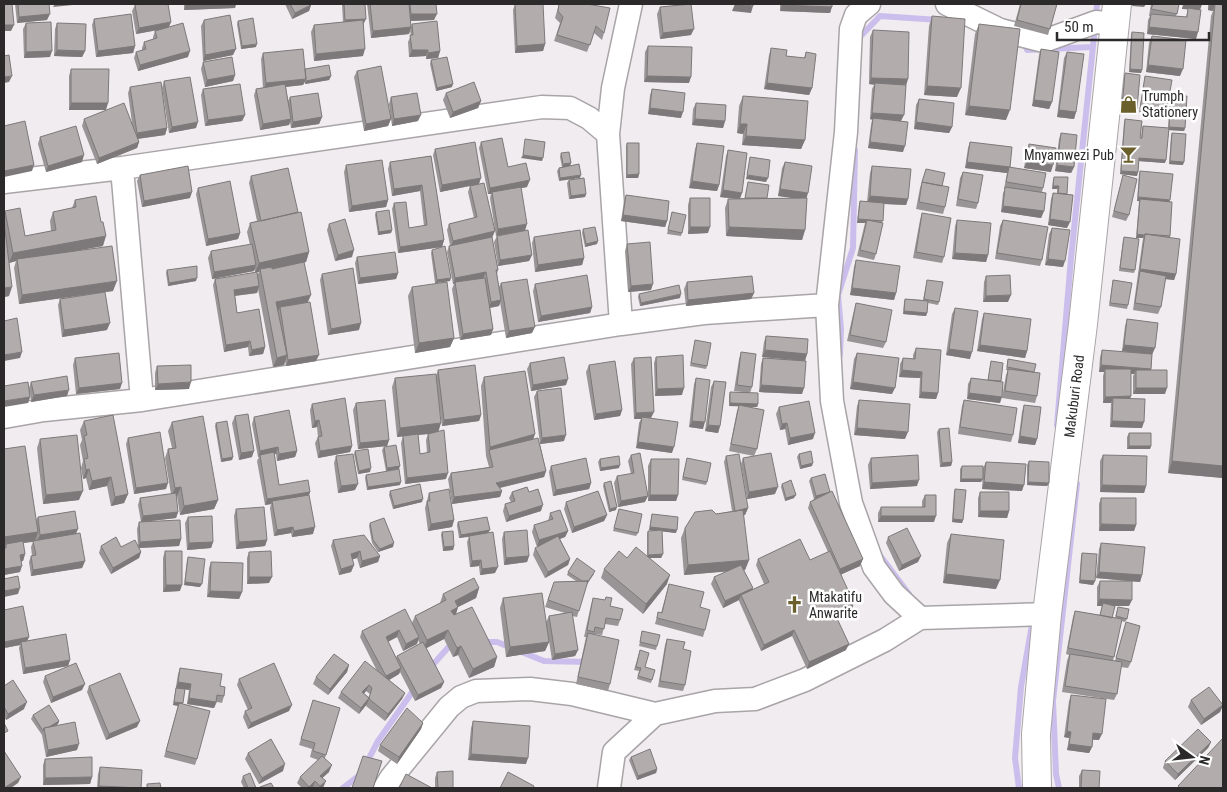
<svg xmlns="http://www.w3.org/2000/svg" width="1227" height="792" viewBox="0 0 1227 792" font-family="'Roboto Condensed',sans-serif">
	<style>
		.lines { fill: none; stroke-linecap: round; stroke-linejoin: round }
		.stream { stroke: #cbbeed; stroke-width: 6 }
		.minor-casing { stroke: #a9a4a7; stroke-width: 25 }
		.tertiary-casing { stroke: #a9a4a7; stroke-width: 30 }
		.minor { stroke: #fff; stroke-width: 22 }
		.tertiary { stroke: #fff; stroke-width: 28 }
		.wall { fill: #999495; fill-rule: evenodd }
		.shaded-wall { fill: #7d7879 }
		.building { fill: #b2acad; stroke: #7d7879; fill-rule: evenodd }
		.labels { text-anchor: middle; stroke-width: 5; stroke-linejoin: round; paint-order: stroke }
		.poi-label { font-size: 14px; fill: #2b292a; stroke: #fff; text-anchor: start }
		.street-label { font-size: 14px; fill: #2b292a; stroke: #fff }
	</style>
	<rect width="100%" height="100%" fill="#f1ecef"/>
	<g class="lines">
		<path class="stream" d="M 1096,17 L 1097,4
			M 857,40 L 880,16 L 939,20
			M 1024,40 L 1027,50 L 1092,47
			M 840,355 L 841,329 L 838,295 L 853,248 L 855,150
			M 1057,425 L 1071,258 L 1095,27
			M 879,554 L 909,594
			M 483,642 L 497,642 L 544,661 L 589,662
			M 430,668 L 453,642
			M 366,764 L 378,741 L 415,688
			M 343,788 L 360,775
			M 1019,788 L 1015,758 L 1021,687 L 1033,619
			M 1059,788 L 1056,774 L 1053,701 L 1077,484"/>
		<defs>
			<path id="minor" d="M 869,4 L 856,15 L 851,29 L 846,132 L 827,305 L 832,401 L 851,503 L 874,567 L 894,594 L 920,618
				M 947,4 L 1000,30 L 1044,41 L 1096,22 L 1115,24
				M 122,168 L 142,400
				M 4,182 L 122,168 L 542,107 L 570,108 L 589,118 L 608,134
				M 621,324 L 608,134 L 613,88 L 631,4
				M 4,417 L 44,410 L 142,400 L 621,324 L 704,313 L 827,305
				M 385,788 L 391,778 L 449,707 L 461,697 L 476,691 L 530,689 L 572,694 L 655,714 L 715,701 L 755,699 L 805,680 L 885,640 L 920,618 L 1047,614
				M 609,788 L 614,752 L 655,714"/>
			<g id="tertiary">
				<path id="s1" d="M 1037,788 L 1036,734 L 1047,614 L 1083,324 L 1117,4"/>
			</g>
		</defs>
		<use href="#minor" class="minor-casing"/>
		<use href="#tertiary" class="tertiary-casing"/>
		<use href="#minor" class="minor"/>
		<use href="#tertiary" class="tertiary"/>
	</g>
	<path class="wall" d="M 15,4 L 49,4 L 47,20 L 17,23 Z
		M 184,4 L 236,4 L 235,8 L 184,10 Z
		M 285,4 L 311,4 L 311,5 L 309,11 L 292,19 Z
		M 342,4 L 365,4 L 363,25 L 363,56 L 314,61 L 311,32 L 314,25 L 343,22 Z
		M 367,4 L 436,4 L 434,20 L 411,21 L 411,27 L 409,34 L 371,38 Z
		M 515,4 L 545,44 L 543,51 L 515,53 L 513,10 Z
		M 559,4 L 587,4 L 604,33 L 602,40 L 594,33 L 587,52 L 554,41 L 560,23 L 555,18 Z
		M 780,4 L 832,4 L 830,13 L 780,11 Z
		M 1020,4 L 1057,4 L 1048,35 L 1014,26 Z
		M 1151,4 L 1179,4 L 1176,16 L 1186,17 L 1188,9 L 1182,9 L 1183,4 L 1202,4 L 1200,9 L 1196,39 L 1147,34 L 1148,20 L 1150,16 L 1149,16 Z
		M 1208,4 L 1223,4 L 1223,478 L 1168,473 L 1211,16 L 1213,11 L 1208,10 Z
		M 135,5 L 171,22 L 169,27 L 188,57 L 138,71 L 134,58 L 136,52 L 142,50 L 142,48 L 144,42 L 153,39 L 153,37 L 155,31 L 158,30 L 136,34 L 132,11 Z
		M 660,7 L 691,35 L 660,39 L 657,14 Z
		M 932,16 L 957,97 L 924,95 L 929,26 Z
		M 94,19 L 135,46 L 133,53 L 96,57 L 92,25 Z
		M 204,20 L 233,55 L 203,61 L 201,26 Z
		M 238,21 L 256,47 L 241,49 L 237,24 Z
		M 26,23 L 50,57 L 24,58 L 23,29 Z
		M 57,23 L 85,51 L 82,57 L 54,56 L 55,29 Z
		M 412,24 L 440,51 L 438,58 L 426,59 L 426,56 L 409,57 L 408,42 L 411,35 L 410,31 Z
		M 979,24 L 1006,120 L 965,115 L 975,34 Z
		M 873,30 L 906,86 L 901,121 L 903,152 L 868,148 L 871,125 L 872,120 L 870,119 L 872,89 L 874,85 L 869,84 L 870,37 Z
		M 1132,32 L 1142,70 L 1141,73 L 1129,72 L 1131,35 Z
		M 1152,36 L 1180,76 L 1146,72 L 1149,43 Z
		M 648,46 L 689,83 L 644,82 L 645,52 Z
		M 771,48 L 786,56 L 804,58 L 806,52 L 812,88 L 809,95 L 764,89 L 769,55 Z
		M 1041,49 L 1052,102 L 1049,109 L 1032,106 L 1039,55 Z
		M 1067,52 L 1076,112 L 1074,119 L 1057,117 L 1064,58 Z
		M 263,53 L 305,69 L 331,76 L 329,80 L 305,84 L 305,82 L 303,85 L 286,87 L 288,101 L 290,97 L 322,117 L 319,124 L 291,128 L 290,122 L 289,125 L 260,130 L 254,95 L 256,89 L 263,88 L 261,59 Z
		M 431,60 L 452,87 L 436,91 L 430,64 Z
		M 203,62 L 235,75 L 233,81 L 205,87 L 201,69 Z
		M 71,69 L 106,110 L 69,110 L 69,76 Z
		M 357,71 L 391,119 L 388,126 L 364,131 L 354,77 Z
		M 1125,73 L 1137,109 L 1136,112 L 1121,111 L 1124,77 Z
		M 1145,76 L 1166,113 L 1165,117 L 1139,112 Z
		M 164,81 L 196,128 L 169,133 L 162,88 Z
		M 130,87 L 167,128 L 165,135 L 138,139 L 139,142 L 137,148 L 97,164 L 82,126 L 84,119 L 132,123 L 128,93 Z
		M 203,89 L 245,115 L 242,121 L 205,126 L 201,95 Z
		M 652,89 L 681,118 L 648,114 L 650,95 Z
		M 446,93 L 481,101 L 478,108 L 450,118 L 443,100 Z
		M 743,96 L 805,140 L 801,149 L 742,145 L 743,134 L 737,133 L 739,106 Z
		M 1171,96 L 1185,128 L 1184,131 L 1169,130 L 1165,163 L 1139,161 L 1137,176 L 1120,174 L 1124,122 L 1125,119 L 1140,138 L 1141,138 L 1142,129 L 1143,126 L 1168,128 L 1170,99 Z
		M 391,97 L 418,121 L 392,126 L 389,104 Z
		M 919,99 L 952,127 L 949,133 L 914,129 L 916,105 Z
		M 696,103 L 725,121 L 723,128 L 692,125 L 693,109 Z
		M 1061,133 L 1074,167 L 1071,173 L 1055,171 L 1059,139 Z
		M 1172,133 L 1183,165 L 1169,164 L 1171,136 Z
		M 40,137 L 82,162 L 46,172 L 38,144 Z
		M 481,142 L 527,187 L 521,188 L 496,236 L 490,198 L 491,194 L 488,194 L 479,148 Z
		M 970,142 L 1043,188 L 1042,192 L 1044,211 L 1041,218 L 1001,212 L 1003,193 L 1005,189 L 1004,189 L 1007,173 L 965,168 L 968,148 Z
		M 627,143 L 639,174 L 638,178 L 626,178 L 626,146 Z
		M 697,143 L 719,185 L 717,191 L 689,188 L 695,149 Z
		M 1029,144 L 1051,172 L 1024,168 L 1027,150 Z
		M 435,149 L 479,184 L 492,238 L 498,270 L 497,274 L 499,287 L 501,283 L 532,333 L 506,338 L 500,302 L 499,306 L 490,308 L 493,329 L 491,335 L 460,340 L 452,289 L 454,284 L 453,284 L 447,252 L 449,246 L 450,245 L 447,230 L 449,224 L 474,218 L 468,192 L 470,186 L 440,192 L 433,155 Z
		M 728,150 L 740,198 L 745,198 L 748,182 L 767,198 L 797,198 L 778,196 L 782,168 L 785,162 L 807,198 L 805,230 L 802,240 L 726,236 L 725,208 L 728,199 L 734,199 L 720,197 L 726,156 Z
		M 561,153 L 571,163 L 559,181 L 557,171 L 559,168 L 562,167 L 560,157 Z
		M 431,156 L 444,240 L 442,247 L 398,253 L 392,209 L 394,203 L 409,228 L 424,226 L 420,191 L 392,196 L 388,169 L 390,162 Z
		M 346,165 L 388,200 L 386,207 L 349,212 L 344,172 Z
		M 872,166 L 908,199 L 906,205 L 884,204 L 882,223 L 876,254 L 874,260 L 857,256 L 865,223 L 857,223 L 859,204 L 860,201 L 867,202 L 870,173 Z
		M 926,169 L 942,186 L 945,207 L 943,214 L 916,209 L 920,188 Z
		M 1140,171 L 1170,202 L 1170,237 L 1176,274 L 1174,280 L 1165,279 L 1161,307 L 1158,314 L 1133,310 L 1143,238 L 1136,238 L 1139,201 L 1137,201 L 1139,174 Z
		M 963,172 L 978,203 L 976,209 L 956,206 L 960,178 Z
		M 140,175 L 190,198 L 142,207 L 137,181 Z
		M 1123,175 L 1129,215 L 1126,221 L 1112,217 Z
		M 251,176 L 298,212 L 309,252 L 306,262 L 272,269 L 308,302 L 316,361 L 286,366 L 285,361 L 284,365 L 273,367 L 258,289 L 257,293 L 235,296 L 237,313 L 265,347 L 263,354 L 249,356 L 248,347 L 224,352 L 213,285 L 215,279 L 258,274 L 259,272 L 255,272 L 255,269 L 254,271 L 212,279 L 208,258 L 211,251 L 250,245 L 247,232 L 250,223 L 257,221 L 249,183 Z
		M 1054,177 L 1067,194 L 1067,228 L 1048,225 L 1051,199 L 1053,193 L 1057,193 L 1057,189 L 1052,189 L 1053,180 Z
		M 569,180 L 586,194 L 585,197 L 569,199 L 567,183 Z
		M 198,188 L 240,233 L 238,239 L 206,246 L 196,194 Z
		M 626,195 L 667,221 L 665,227 L 621,221 L 624,201 Z
		M 690,198 L 708,233 L 688,234 L 688,205 Z
		M 75,200 L 103,246 L 74,251 L 113,291 L 19,304 L 14,268 L 16,261 L 9,263 L 9,296 L 4,297 L 4,215 L 5,211 L 25,236 L 51,231 L 50,221 L 53,212 L 72,208 Z
		M 376,212 L 392,230 L 391,233 L 378,235 L 375,215 Z
		M 672,212 L 682,233 L 681,236 L 667,234 Z
		M 922,213 L 944,257 L 942,263 L 913,258 L 920,220 Z
		M 957,220 L 988,255 L 986,262 L 952,259 L 955,226 Z
		M 1003,220 L 1042,260 L 1040,266 L 995,259 L 1000,226 Z
		M 329,224 L 352,257 L 335,261 L 327,230 Z
		M 1052,228 L 1063,267 L 1045,265 L 1049,234 Z
		M 583,229 L 597,244 L 585,247 L 582,233 Z
		M 497,236 L 532,255 L 529,261 L 498,266 L 494,242 Z
		M 534,237 L 584,258 L 582,265 L 535,272 L 532,243 Z
		M 1124,237 L 1135,270 L 1134,273 L 1119,271 L 1123,240 Z
		M 627,244 L 651,290 L 628,292 L 625,251 Z
		M 432,250 L 450,281 L 435,283 L 431,253 Z
		M 357,257 L 398,273 L 396,279 L 358,284 L 355,263 Z
		M 856,260 L 896,293 L 894,300 L 850,295 L 854,267 Z
		M 167,270 L 196,281 L 168,286 L 166,273 Z
		M 322,274 L 359,330 L 328,335 L 320,280 Z
		M 986,276 L 1008,302 L 983,302 L 984,282 Z
		M 927,280 L 939,302 L 938,305 L 928,303 L 927,313 L 926,316 L 903,314 L 904,302 L 905,299 L 923,300 Z
		M 1113,280 L 1128,305 L 1127,309 L 1109,306 Z
		M 687,282 L 754,293 L 751,299 L 686,306 L 684,289 Z
		M 535,284 L 592,307 L 590,313 L 538,322 L 533,291 Z
		M 412,287 L 454,338 L 450,347 L 415,353 L 408,296 Z
		M 639,294 L 680,298 L 640,306 L 638,297 Z
		M 60,299 L 107,330 L 62,337 L 58,305 Z
		M 856,303 L 886,342 L 883,348 L 847,341 L 854,310 Z
		M 955,308 L 970,359 L 946,355 L 952,314 Z
		M 984,313 L 1027,351 L 1025,358 L 977,351 L 982,319 Z
		M 1127,319 L 1152,355 L 1151,370 L 1165,394 L 1133,394 L 1133,376 L 1134,374 L 1131,374 L 1131,396 L 1130,399 L 1142,428 L 1110,427 L 1111,403 L 1103,403 L 1103,376 L 1104,372 L 1099,372 L 1100,357 L 1102,350 L 1135,353 L 1122,351 L 1125,326 Z
		M 766,336 L 807,354 L 805,360 L 802,394 L 759,392 L 761,364 L 763,358 L 804,360 L 762,357 L 764,342 Z
		M 695,340 L 707,366 L 706,369 L 690,366 Z
		M 916,348 L 938,393 L 936,399 L 919,398 L 920,378 L 899,377 L 900,364 L 903,358 L 913,359 L 913,355 Z
		M 741,352 L 752,387 L 750,393 L 758,404 L 757,407 L 747,407 L 757,449 L 754,456 L 729,451 L 737,411 L 739,406 L 729,406 L 729,395 L 730,392 L 743,392 L 734,391 L 739,359 Z
		M 857,353 L 892,394 L 850,389 L 854,359 Z
		M 656,357 L 682,395 L 655,396 L 654,363 Z
		M 75,358 L 120,389 L 76,394 L 73,365 Z
		M 634,358 L 651,418 L 672,453 L 636,448 L 639,423 L 641,419 L 634,419 L 631,364 Z
		M 1008,359 L 1034,372 L 1037,396 L 1035,403 L 1002,398 L 1006,375 L 1008,370 L 1006,370 Z
		M 991,361 L 1001,381 L 1000,403 L 967,399 L 968,384 L 971,378 L 988,380 Z
		M 530,363 L 566,385 L 531,391 L 527,369 Z
		M 589,365 L 622,410 L 620,416 L 594,420 L 586,372 Z
		M 157,366 L 189,389 L 155,390 L 155,373 Z
		M 438,370 L 481,415 L 479,421 L 442,426 L 438,396 L 438,432 L 446,479 L 405,484 L 401,443 L 403,436 L 397,437 L 392,387 L 395,378 L 436,376 ZM 428,434 L 426,440 L 427,453 L 420,454 L 418,435 Z
		M 484,377 L 533,439 L 540,444 L 534,397 L 537,391 L 564,441 L 540,444 L 546,471 L 544,477 L 500,488 L 502,491 L 500,497 L 452,504 L 448,479 L 451,473 L 489,467 L 486,456 L 481,386 Z
		M 696,378 L 703,429 L 689,427 L 694,384 Z
		M 714,381 L 720,426 L 718,433 L 705,431 L 711,387 Z
		M 31,382 L 67,396 L 31,402 L 30,392 L 30,397 L 28,403 L 29,388 Z
		M 859,400 L 905,439 L 854,435 L 857,406 Z
		M 964,400 L 1013,435 L 1011,442 L 958,434 L 962,406 Z
		M 356,403 L 389,440 L 387,446 L 358,449 L 353,410 Z
		M 312,404 L 352,446 L 350,452 L 318,458 L 315,443 L 318,437 L 317,427 L 312,428 L 310,410 Z
		M 1024,405 L 1037,439 L 1035,445 L 1018,443 L 1022,412 Z
		M 779,407 L 813,439 L 788,445 L 785,429 L 780,430 L 776,414 Z
		M 235,416 L 252,457 L 239,460 L 232,423 Z
		M 254,417 L 297,451 L 295,457 L 277,461 L 276,454 L 274,454 L 279,485 L 310,492 L 309,495 L 313,534 L 292,537 L 291,533 L 274,536 L 270,508 L 271,504 L 265,505 L 257,461 L 259,457 L 258,457 L 252,424 Z
		M 84,421 L 128,494 L 124,503 L 111,506 L 107,486 L 89,490 L 86,478 L 83,479 L 81,468 L 83,461 L 80,445 L 82,440 L 80,430 Z
		M 172,422 L 218,500 L 214,509 L 180,515 L 177,496 L 176,496 L 178,512 L 176,518 L 143,522 L 181,539 L 179,546 L 139,548 L 141,552 L 139,558 L 111,574 L 99,553 L 101,546 L 121,547 L 138,546 L 137,529 L 139,522 L 141,522 L 138,505 L 140,498 L 171,494 L 165,458 L 168,449 L 172,448 L 168,431 Z
		M 216,423 L 233,457 L 232,460 L 221,462 L 215,426 Z
		M 939,429 L 952,462 L 951,466 L 940,467 L 937,432 Z
		M 1129,433 L 1151,446 L 1150,449 L 1127,449 L 1127,437 Z
		M 128,438 L 166,489 L 134,494 L 126,444 Z
		M 40,439 L 79,500 L 43,504 L 37,448 Z
		M 384,447 L 399,469 L 386,471 L 382,450 Z
		M 4,449 L 36,520 L 38,517 L 76,534 L 85,561 L 82,568 L 31,576 L 29,562 L 31,556 L 32,556 L 31,547 L 33,542 L 23,543 L 25,554 L 23,561 L 21,561 L 20,572 L 4,575 L 4,548 L 5,546 Z
		M 355,451 L 370,472 L 358,474 L 354,454 Z
		M 799,454 L 812,466 L 800,469 L 797,457 Z
		M 631,455 L 645,502 L 618,507 L 614,483 L 617,476 L 631,474 L 628,461 Z
		M 1103,455 L 1146,486 L 1144,493 L 1100,492 L 1100,461 Z
		M 336,456 L 355,490 L 338,493 L 334,463 Z
		M 726,456 L 748,508 L 745,515 L 743,515 L 749,560 L 745,570 L 744,570 L 752,590 L 764,584 L 756,565 L 758,559 L 810,560 L 828,552 L 808,508 L 810,502 L 814,499 L 809,481 L 811,478 L 829,492 L 860,566 L 841,574 L 852,609 L 836,616 L 846,650 L 807,669 L 792,636 L 761,651 L 739,601 L 739,600 L 723,608 L 711,584 L 714,577 L 728,571 L 684,575 L 681,538 L 685,528 L 716,514 L 732,511 L 724,462 Z
		M 687,458 L 707,482 L 706,485 L 682,480 Z
		M 743,458 L 775,494 L 747,499 L 741,464 Z
		M 871,458 L 917,486 L 870,489 L 868,465 Z
		M 600,459 L 619,468 L 600,471 L 598,462 Z
		M 651,459 L 678,495 L 676,501 L 648,501 L 648,466 Z
		M 1029,461 L 1049,483 L 1047,486 L 1027,485 L 1027,465 Z
		M 986,462 L 1022,491 L 982,489 L 983,468 Z
		M 551,466 L 591,483 L 589,489 L 553,496 L 549,472 Z
		M 962,466 L 981,482 L 960,482 L 960,469 Z
		M 366,475 L 400,485 L 367,490 L 365,478 Z
		M 604,483 L 616,510 L 609,512 L 603,486 Z
		M 782,484 L 794,498 L 785,501 L 781,487 Z
		M 955,489 L 963,520 L 962,523 L 952,522 L 954,492 Z
		M 390,491 L 422,502 L 393,509 L 389,495 Z
		M 512,492 L 529,492 L 541,511 L 506,522 L 503,511 L 505,504 L 511,502 L 509,498 Z
		M 980,492 L 1009,511 L 1007,518 L 978,517 L 978,498 Z
		M 429,493 L 454,520 L 452,527 L 428,531 L 425,508 Z
		M 925,495 L 934,522 L 878,522 L 878,513 L 881,507 L 922,507 L 922,501 Z
		M 1101,498 L 1136,525 L 1134,531 L 1099,531 L 1099,504 Z
		M 566,502 L 607,515 L 604,521 L 572,533 L 564,509 Z
		M 236,509 L 267,540 L 265,546 L 236,549 L 234,516 Z
		M 619,509 L 638,533 L 636,536 L 613,531 Z
		M 550,513 L 568,531 L 565,537 L 560,539 L 570,559 L 568,565 L 545,578 L 533,555 L 535,548 L 540,546 L 537,547 L 532,532 L 534,525 L 548,521 Z
		M 652,514 L 676,533 L 662,531 L 663,554 L 661,558 L 650,558 L 667,584 L 643,614 L 601,578 L 604,569 L 627,558 L 647,556 L 647,534 L 648,531 L 657,531 L 649,530 Z
		M 188,517 L 213,542 L 211,548 L 187,550 L 185,523 Z
		M 458,522 L 488,533 L 495,573 L 480,575 L 479,566 L 470,567 L 467,542 L 469,537 L 459,538 L 457,525 Z
		M 370,523 L 393,547 L 378,552 L 372,543 L 369,526 Z
		M 442,532 L 454,546 L 453,550 L 443,551 L 441,535 Z
		M 504,532 L 529,556 L 527,562 L 504,565 L 502,539 Z
		M 951,534 L 996,589 L 943,583 L 947,543 Z
		M 888,537 L 918,562 L 899,571 L 886,543 Z
		M 333,540 L 380,556 L 378,562 L 360,568 L 357,558 L 352,559 L 354,565 L 351,572 L 339,575 L 331,546 Z
		M 1101,543 L 1142,575 L 1140,582 L 1096,578 L 1099,549 Z
		M 165,551 L 180,591 L 163,592 L 163,558 Z
		M 249,552 L 269,583 L 247,584 L 247,558 Z
		M 1082,553 L 1095,581 L 1093,585 L 1079,583 L 1081,557 Z
		M 188,557 L 200,587 L 184,585 L 187,560 Z
		M 211,562 L 242,592 L 239,599 L 207,597 L 209,568 Z
		M 568,572 L 594,574 L 586,586 L 577,617 L 572,616 L 578,650 L 575,656 L 552,660 L 546,622 L 549,616 L 565,613 L 545,607 L 554,582 L 576,581 L 567,575 Z
		M 1100,581 L 1129,606 L 1115,606 L 1112,618 L 1115,618 L 1118,607 L 1127,619 L 1125,622 L 1121,621 L 1113,661 L 1115,661 L 1126,622 L 1131,662 L 1128,668 L 1121,667 L 1117,694 L 1114,700 L 1062,692 L 1067,661 L 1069,655 L 1066,654 L 1073,617 L 1075,611 L 1100,615 L 1102,606 L 1097,606 L 1097,587 Z
		M 669,584 L 700,607 L 705,630 L 703,637 L 655,624 L 658,612 L 661,613 Z
		M 479,588 L 476,598 L 458,607 L 456,615 L 497,657 L 494,667 L 469,678 L 458,655 L 453,657 L 444,639 L 426,648 L 444,682 L 441,688 L 415,701 L 400,672 L 399,674 L 389,680 L 405,693 L 402,699 L 385,721 L 366,706 L 367,704 L 359,714 L 338,698 L 341,692 L 377,671 L 360,637 L 362,631 L 412,623 L 415,616 L 440,603 L 443,594 ZM 397,637 L 403,651 L 417,644 L 418,640 L 420,644 L 397,656 L 396,658 L 388,642 ZM 366,691 L 370,694 L 369,697 L 364,694 Z
		M 503,598 L 549,642 L 545,651 L 506,657 L 500,608 Z
		M 593,598 L 605,600 L 620,620 L 618,626 L 605,624 L 602,635 L 594,634 L 610,684 L 608,691 L 576,684 L 586,637 L 584,637 L 591,605 Z
		M 642,631 L 657,646 L 656,650 L 639,646 Z
		M 29,637 L 27,641 L 70,660 L 68,666 L 23,674 L 19,648 L 20,645 L 4,648 Z
		M 667,639 L 685,685 L 683,691 L 658,687 L 665,645 Z
		M 640,650 L 645,667 L 655,670 L 651,683 L 637,679 L 639,671 L 634,670 Z
		M 349,665 L 347,672 L 328,695 L 313,684 L 316,677 Z
		M 180,668 L 220,686 L 224,696 L 222,703 L 217,702 L 214,708 L 187,704 L 189,690 L 185,689 L 182,704 L 197,759 L 195,765 L 164,757 L 178,706 L 173,705 L 178,674 Z
		M 45,676 L 82,690 L 51,703 L 43,682 Z
		M 239,679 L 289,711 L 248,729 L 243,717 L 245,711 L 248,710 L 237,685 Z
		M 4,686 L 24,709 L 6,720 L 4,717 Z
		M 89,686 L 137,727 L 106,740 L 87,692 Z
		M 1071,695 L 1099,740 L 1093,740 L 1092,747 L 1089,753 L 1067,750 L 1069,738 L 1064,737 L 1069,701 Z
		M 313,700 L 340,708 L 325,758 L 329,772 L 322,778 L 323,788 L 302,788 L 297,783 L 300,777 L 318,760 L 310,757 L 312,749 L 299,745 Z
		M 1191,700 L 1223,705 L 1220,712 L 1201,725 L 1188,707 Z
		M 33,715 L 59,721 L 58,724 L 55,726 L 77,750 L 46,757 L 42,735 L 31,719 Z
		M 473,721 L 526,764 L 468,760 L 471,728 Z
		M 423,723 L 421,729 L 397,764 L 378,751 L 380,745 Z
		M 1211,742 L 1208,748 L 1175,780 L 1163,768 L 1165,761 Z
		M 248,753 L 283,771 L 259,784 L 245,759 Z
		M 631,757 L 657,769 L 656,773 L 637,780 L 629,760 Z
		M 45,759 L 92,777 L 90,784 L 43,785 L 43,765 Z
		M 100,767 L 141,788 L 97,788 L 98,774 Z
		M 1082,770 L 1099,788 L 1079,788 L 1079,776 Z
		M 437,772 L 453,788 L 435,788 L 435,778 Z
		M 243,776 L 256,788 L 244,788 L 241,782 Z"/>
	<path class="shaded-wall" d="M 55,4 L 82,4 L 53,7 Z
		M 186,4 L 236,4 L 235,8 L 184,10 Z
		M 735,4 L 753,6 L 751,13 L 732,11 Z
		M 1133,4 L 1146,4 L 1144,7 L 1132,6 Z
		M 1184,4 L 1202,4 L 1200,10 L 1182,9 Z
		M 1210,4 L 1223,4 L 1223,12 L 1215,4 L 1213,11 L 1208,10 Z
		M 311,5 L 309,11 L 292,19 L 295,13 Z
		M 782,5 L 832,7 L 830,13 L 780,11 Z
		M 50,14 L 47,20 L 17,23 L 19,17 Z
		M 411,14 L 437,14 L 434,20 L 408,21 Z
		M 366,19 L 363,25 L 343,26 L 345,20 Z
		M 171,22 L 168,28 L 136,34 L 139,28 Z
		M 4,25 L 14,25 L 11,31 L 4,31 Z
		M 411,27 L 409,34 L 371,38 L 373,31 Z
		M 1149,27 L 1198,32 L 1196,39 L 1147,34 Z
		M 694,29 L 691,35 L 660,39 L 663,33 Z
		M 257,44 L 256,47 L 241,49 L 242,46 Z
		M 545,44 L 543,51 L 515,53 L 517,46 Z
		M 135,46 L 133,53 L 96,57 L 98,51 Z
		M 236,49 L 233,55 L 203,61 L 205,55 Z
		M 365,49 L 363,56 L 314,61 L 316,54 Z
		M 57,50 L 85,51 L 82,57 L 54,56 Z
		M 412,50 L 428,50 L 426,56 L 409,57 Z
		M 52,51 L 50,57 L 24,58 L 26,52 Z
		M 190,51 L 188,57 L 138,71 L 140,65 Z
		M 440,51 L 438,58 L 426,59 L 428,53 Z
		M 1148,65 L 1183,69 L 1180,76 L 1146,72 Z
		M 1130,69 L 1142,70 L 1141,73 L 1129,72 Z
		M 235,75 L 233,81 L 205,87 L 207,80 Z
		M 12,76 L 9,82 L 4,83 L 4,77 Z
		M 331,76 L 329,80 L 305,84 L 306,81 Z
		M 647,76 L 691,77 L 689,83 L 644,82 Z
		M 871,78 L 908,79 L 906,86 L 869,84 Z
		M 306,79 L 303,85 L 264,89 L 266,83 Z
		M 767,83 L 812,88 L 809,95 L 764,89 Z
		M 453,84 L 452,87 L 436,91 L 437,88 Z
		M 927,86 L 961,88 L 957,97 L 924,95 Z
		M 1034,100 L 1052,102 L 1049,109 L 1032,106 Z
		M 481,101 L 478,108 L 450,118 L 453,112 Z
		M 71,103 L 108,103 L 106,110 L 69,110 Z
		M 969,106 L 1010,110 L 1006,120 L 965,115 Z
		M 650,108 L 683,112 L 681,118 L 648,114 Z
		M 1122,108 L 1137,109 L 1136,112 L 1121,111 Z
		M 1059,110 L 1076,112 L 1074,119 L 1057,117 Z
		M 872,113 L 904,115 L 901,121 L 870,119 Z
		M 245,115 L 242,121 L 205,126 L 208,120 Z
		M 421,115 L 418,121 L 392,126 L 394,119 Z
		M 322,117 L 319,124 L 291,128 L 293,122 Z
		M 291,119 L 289,125 L 260,130 L 263,124 Z
		M 391,119 L 388,126 L 364,131 L 366,124 Z
		M 695,119 L 725,121 L 723,128 L 692,125 Z
		M 198,122 L 196,128 L 169,133 L 172,127 Z
		M 916,122 L 952,127 L 949,133 L 914,129 Z
		M 740,124 L 747,124 L 743,134 L 737,133 Z
		M 1169,127 L 1185,128 L 1184,131 L 1168,130 Z
		M 167,128 L 165,135 L 135,139 L 137,133 Z
		M 746,136 L 805,140 L 801,149 L 742,145 Z
		M 139,142 L 137,148 L 97,164 L 99,158 Z
		M 870,142 L 905,146 L 903,152 L 868,148 Z
		M 84,155 L 82,162 L 46,172 L 48,166 Z
		M 523,155 L 543,158 L 542,161 L 521,158 Z
		M 1139,158 L 1166,160 L 1165,163 L 1138,161 Z
		M 1170,161 L 1184,162 L 1183,165 L 1169,164 Z
		M 967,162 L 1010,167 L 1009,167 L 1007,173 L 965,168 Z
		M 1027,162 L 1053,165 L 1051,172 L 1024,168 Z
		M 571,163 L 570,166 L 562,168 L 563,164 Z
		M 34,165 L 32,171 L 4,177 L 4,171 Z
		M 1057,165 L 1074,167 L 1071,173 L 1055,171 Z
		M 1121,171 L 1138,172 L 1137,176 L 1120,174 Z
		M 639,174 L 638,178 L 626,178 L 627,175 Z
		M 581,175 L 580,178 L 559,181 L 560,178 Z
		M 747,175 L 768,178 L 766,182 L 746,179 Z
		M 481,178 L 479,184 L 440,192 L 442,185 Z
		M 530,180 L 527,187 L 492,194 L 492,192 L 491,194 L 488,194 L 490,188 Z
		M 692,181 L 719,185 L 717,191 L 689,188 Z
		M 422,185 L 420,191 L 392,196 L 394,189 Z
		M 1053,186 L 1059,186 L 1057,189 L 1052,189 Z
		M 780,189 L 808,193 L 806,200 L 778,196 Z
		M 723,190 L 742,193 L 740,199 L 720,197 Z
		M 192,192 L 190,198 L 142,207 L 144,201 Z
		M 586,194 L 585,197 L 569,199 L 571,196 Z
		M 870,196 L 908,199 L 906,205 L 867,203 Z
		M 1138,197 L 1170,200 L 1169,203 L 1137,201 Z
		M 388,200 L 386,207 L 349,212 L 352,206 Z
		M 1003,206 L 1044,211 L 1041,218 L 1001,212 Z
		M 623,215 L 667,221 L 665,227 L 621,221 Z
		M 858,219 L 867,220 L 865,223 L 857,223 Z
		M 1050,219 L 1070,222 L 1067,228 L 1048,225 Z
		M 527,224 L 525,231 L 496,236 L 498,229 Z
		M 690,227 L 710,227 L 708,233 L 688,234 Z
		M 729,227 L 805,230 L 802,240 L 726,236 Z
		M 392,230 L 391,233 L 378,235 L 379,232 Z
		M 495,231 L 492,238 L 451,247 L 453,241 Z
		M 240,233 L 238,239 L 206,246 L 208,239 Z
		M 1137,234 L 1144,235 L 1143,238 L 1136,238 Z
		M 106,236 L 103,246 L 18,261 L 17,259 L 16,261 L 9,263 L 13,253 Z
		M 444,240 L 442,247 L 398,253 L 400,247 Z
		M 598,241 L 597,244 L 585,247 L 586,244 Z
		M 354,250 L 352,257 L 335,261 L 338,255 Z
		M 309,252 L 306,262 L 260,271 L 260,269 L 259,272 L 255,272 L 259,263 Z
		M 955,253 L 988,255 L 986,262 L 952,259 Z
		M 532,255 L 529,261 L 498,266 L 500,260 Z
		M 584,258 L 582,265 L 535,272 L 538,265 Z
		M 1048,259 L 1065,261 L 1063,267 L 1045,265 Z
		M 256,265 L 254,271 L 212,279 L 214,272 Z
		M 1140,269 L 1176,274 L 1174,280 L 1139,276 L 1140,271 L 1138,275 Z
		M 486,272 L 483,278 L 453,284 L 455,278 Z
		M 398,273 L 396,279 L 358,284 L 360,278 Z
		M 197,278 L 196,281 L 168,286 L 169,283 Z
		M 451,278 L 450,281 L 435,283 L 437,280 Z
		M 117,281 L 113,291 L 19,304 L 22,295 Z
		M 653,284 L 651,290 L 628,292 L 631,286 Z
		M 259,286 L 257,293 L 232,296 L 234,290 Z
		M 12,287 L 9,296 L 4,297 L 4,288 Z
		M 852,288 L 896,293 L 894,300 L 850,295 Z
		M 754,293 L 751,299 L 686,306 L 688,300 Z
		M 681,294 L 680,298 L 640,306 L 641,303 Z
		M 311,295 L 307,304 L 280,307 L 279,310 L 273,311 L 276,302 Z
		M 1011,295 L 1008,302 L 983,302 L 986,296 Z
		M 501,300 L 499,306 L 488,308 L 491,302 Z
		M 592,307 L 590,313 L 538,322 L 541,316 Z
		M 904,311 L 927,313 L 926,316 L 903,314 Z
		M 110,323 L 107,330 L 62,337 L 64,330 Z
		M 361,323 L 359,330 L 328,335 L 331,329 Z
		M 535,327 L 532,333 L 506,338 L 509,331 Z
		M 493,329 L 491,335 L 460,340 L 463,334 Z
		M 454,338 L 450,347 L 415,353 L 419,343 Z
		M 250,341 L 248,347 L 224,352 L 226,345 Z
		M 980,345 L 1027,351 L 1025,358 L 977,351 Z
		M 1124,345 L 1155,348 L 1152,355 L 1122,351 Z
		M 265,347 L 263,354 L 249,356 L 252,350 Z
		M 949,349 L 972,352 L 970,359 L 946,355 Z
		M 765,350 L 807,354 L 805,361 L 762,357 Z
		M 22,352 L 20,358 L 4,361 L 4,355 Z
		M 287,355 L 284,365 L 273,367 L 277,358 Z
		M 319,355 L 316,361 L 286,366 L 288,360 Z
		M 1101,365 L 1151,369 L 1149,375 L 1136,370 L 1134,374 L 1105,372 L 1105,369 L 1104,372 L 1099,372 Z
		M 902,370 L 922,372 L 920,378 L 899,377 Z
		M 568,379 L 566,385 L 531,391 L 533,385 Z
		M 191,382 L 189,389 L 155,390 L 158,384 Z
		M 853,382 L 895,388 L 892,394 L 850,389 Z
		M 122,383 L 120,389 L 76,394 L 79,388 Z
		M 761,385 L 804,388 L 802,394 L 759,392 Z
		M 684,388 L 682,395 L 655,396 L 657,389 Z
		M 1136,388 L 1167,388 L 1165,394 L 1133,394 Z
		M 69,390 L 67,396 L 31,402 L 34,395 Z
		M 921,392 L 938,393 L 936,399 L 919,398 Z
		M 969,393 L 1002,397 L 1000,403 L 967,399 Z
		M 1131,396 L 1128,403 L 1113,398 L 1111,403 L 1103,403 L 1105,397 Z
		M 30,397 L 28,403 L 4,407 L 4,401 Z
		M 730,403 L 758,404 L 757,407 L 729,406 Z
		M 622,410 L 620,416 L 594,420 L 596,414 Z
		M 654,412 L 651,418 L 642,417 L 641,419 L 634,419 L 636,413 Z
		M 481,415 L 479,421 L 442,426 L 444,420 Z
		M 319,420 L 317,427 L 312,428 L 315,421 Z
		M 692,421 L 705,422 L 703,429 L 689,427 Z
		M 1112,421 L 1144,422 L 1142,428 L 1110,427 Z
		M 441,423 L 438,433 L 397,437 L 400,428 Z
		M 787,423 L 785,429 L 780,430 L 782,424 Z
		M 708,425 L 720,426 L 718,433 L 705,431 Z
		M 857,428 L 908,432 L 905,439 L 854,435 Z
		M 815,433 L 813,439 L 788,445 L 790,438 Z
		M 535,434 L 532,443 L 489,450 L 490,447 Z
		M 566,435 L 564,441 L 540,444 L 542,438 Z
		M 1020,436 L 1037,439 L 1035,445 L 1018,443 Z
		M 389,440 L 387,446 L 358,449 L 360,443 Z
		M 638,442 L 674,447 L 672,453 L 636,448 Z
		M 352,446 L 350,452 L 318,458 L 320,451 Z
		M 1129,446 L 1151,446 L 1150,449 L 1127,449 Z
		M 278,447 L 276,454 L 260,457 L 260,455 L 258,457 L 260,451 Z
		M 254,451 L 252,457 L 239,460 L 241,453 Z
		M 297,451 L 295,457 L 277,461 L 279,454 Z
		M 233,457 L 232,460 L 221,462 L 222,459 Z
		M 1172,461 L 1223,466 L 1223,478 L 1168,473 Z
		M 952,462 L 951,466 L 940,467 L 942,463 Z
		M 813,463 L 812,466 L 800,469 L 801,466 Z
		M 620,465 L 619,468 L 600,471 L 601,468 Z
		M 400,466 L 399,469 L 386,471 L 387,468 Z
		M 371,468 L 370,472 L 358,474 L 359,471 Z
		M 89,469 L 86,478 L 83,479 L 86,470 Z
		M 546,471 L 544,477 L 494,489 L 496,483 Z
		M 448,473 L 446,479 L 405,484 L 407,478 Z
		M 111,477 L 107,486 L 89,490 L 92,481 Z
		M 961,479 L 983,479 L 981,482 L 960,482 Z
		M 919,480 L 917,486 L 870,489 L 872,483 Z
		M 401,482 L 400,485 L 367,490 L 368,487 Z
		M 984,482 L 1024,485 L 1022,491 L 982,489 Z
		M 1028,482 L 1049,483 L 1047,486 L 1027,485 Z
		M 168,483 L 166,489 L 134,494 L 136,488 Z
		M 591,483 L 589,489 L 553,496 L 556,490 Z
		M 358,484 L 355,490 L 338,493 L 341,486 Z
		M 1102,485 L 1146,486 L 1144,493 L 1100,492 Z
		M 181,487 L 177,496 L 171,497 L 175,488 Z
		M 778,487 L 775,494 L 747,499 L 749,492 Z
		M 83,491 L 79,500 L 43,504 L 46,495 Z
		M 502,491 L 500,497 L 452,504 L 454,497 Z
		M 310,492 L 308,498 L 272,501 L 271,504 L 265,505 L 267,499 Z
		M 830,492 L 814,499 L 816,496 Z
		M 128,494 L 124,503 L 111,506 L 115,497 Z
		M 650,495 L 678,495 L 676,501 L 648,501 Z
		M 796,495 L 794,498 L 785,501 L 786,498 Z
		M 648,496 L 645,502 L 618,507 L 621,501 Z
		M 423,499 L 422,502 L 393,509 L 394,506 Z
		M 218,500 L 214,509 L 180,515 L 184,506 Z
		M 543,505 L 541,511 L 506,522 L 509,516 Z
		M 617,507 L 616,510 L 609,512 L 610,509 Z
		M 748,508 L 745,515 L 733,517 L 735,511 Z
		M 980,511 L 1009,511 L 1007,518 L 978,517 Z
		M 178,512 L 176,518 L 141,522 L 143,516 Z
		M 607,515 L 604,521 L 572,533 L 574,527 Z
		M 881,516 L 936,516 L 934,522 L 878,522 Z
		M 953,519 L 963,520 L 962,523 L 952,522 Z
		M 454,520 L 452,527 L 428,531 L 431,524 Z
		M 1101,524 L 1136,525 L 1134,531 L 1099,531 Z
		M 293,527 L 291,533 L 274,536 L 277,530 Z
		M 315,527 L 313,534 L 292,537 L 294,531 Z
		M 650,527 L 677,530 L 676,533 L 649,530 Z
		M 78,529 L 75,536 L 37,541 L 40,535 Z
		M 490,530 L 488,533 L 459,538 L 461,535 Z
		M 568,531 L 565,537 L 537,547 L 539,540 Z
		M 38,532 L 35,541 L 6,546 L 6,544 L 5,546 L 4,546 L 4,537 Z
		M 181,539 L 179,546 L 138,548 L 140,542 Z
		M 267,540 L 265,546 L 236,549 L 239,542 Z
		M 213,542 L 211,548 L 187,550 L 189,543 Z
		M 394,543 L 393,547 L 378,552 L 380,549 Z
		M 454,546 L 453,550 L 443,551 L 444,547 Z
		M 360,551 L 357,558 L 348,561 L 351,554 Z
		M 141,552 L 139,558 L 111,574 L 113,568 Z
		M 25,554 L 23,561 L 18,562 L 20,555 Z
		M 663,554 L 661,558 L 647,558 L 648,555 Z
		M 380,556 L 378,562 L 360,568 L 362,561 Z
		M 529,556 L 527,562 L 504,565 L 506,558 Z
		M 921,556 L 918,562 L 899,571 L 902,565 Z
		M 570,559 L 568,565 L 545,578 L 548,572 Z
		M 863,559 L 860,566 L 838,576 L 840,569 Z
		M 481,560 L 479,566 L 470,567 L 472,561 Z
		M 749,560 L 745,570 L 684,575 L 688,565 Z
		M 85,561 L 82,568 L 31,576 L 33,570 Z
		M 354,565 L 351,572 L 339,575 L 341,569 Z
		M 22,566 L 20,572 L 4,575 L 4,569 Z
		M 498,567 L 495,573 L 480,575 L 482,569 Z
		M 1099,572 L 1142,575 L 1140,582 L 1096,578 Z
		M 946,574 L 1000,580 L 996,589 L 943,583 Z
		M 670,575 L 667,584 L 643,614 L 646,604 Z
		M 249,577 L 272,577 L 269,583 L 247,584 Z
		M 1080,580 L 1095,581 L 1093,585 L 1079,583 Z
		M 185,582 L 202,584 L 200,587 L 184,585 Z
		M 166,585 L 182,585 L 180,591 L 163,592 Z
		M 20,588 L 18,594 L 4,597 L 4,591 Z
		M 479,588 L 476,598 L 452,610 L 455,601 Z
		M 753,588 L 750,594 L 741,595 L 739,600 L 723,608 L 725,601 Z
		M 210,591 L 242,592 L 239,599 L 207,597 Z
		M 1099,599 L 1132,600 L 1129,606 L 1102,606 L 1103,603 L 1102,606 L 1097,606 Z
		M 854,603 L 852,609 L 832,618 L 834,612 Z
		M 458,607 L 455,616 L 451,611 Z
		M 399,630 L 397,637 L 383,644 L 386,637 Z
		M 448,630 L 444,639 L 423,650 L 427,640 Z
		M 794,630 L 792,636 L 761,651 L 764,645 Z
		M 29,637 L 26,643 L 21,642 L 20,645 L 4,648 L 4,642 Z
		M 419,637 L 417,644 L 403,651 L 406,644 Z
		M 549,642 L 545,651 L 506,657 L 510,647 Z
		M 849,644 L 846,650 L 807,669 L 809,662 Z
		M 461,646 L 458,655 L 453,657 L 457,648 Z
		M 578,650 L 575,656 L 552,660 L 555,654 Z
		M 497,657 L 494,667 L 469,678 L 473,669 Z
		M 70,660 L 68,666 L 23,674 L 25,668 Z
		M 349,665 L 347,672 L 328,695 L 330,689 Z
		M 401,668 L 399,674 L 384,683 L 386,676 Z
		M 178,682 L 191,684 L 189,690 L 176,688 Z
		M 444,682 L 441,688 L 415,701 L 418,695 Z
		M 85,684 L 82,690 L 51,703 L 53,697 Z
		M 369,685 L 366,691 L 360,698 L 362,692 Z
		M 405,693 L 402,699 L 385,721 L 388,714 Z
		M 189,698 L 216,702 L 214,708 L 187,704 Z
		M 369,698 L 367,704 L 359,714 L 361,708 Z
		M 27,702 L 24,709 L 6,720 L 8,714 Z
		M 174,702 L 183,703 L 181,706 L 173,705 Z
		M 292,705 L 289,711 L 248,729 L 251,723 Z
		M 1223,705 L 1220,712 L 1201,725 L 1204,719 Z
		M 59,721 L 58,724 L 45,733 L 44,730 Z
		M 140,721 L 137,727 L 106,740 L 109,734 Z
		M 423,723 L 421,729 L 397,764 L 399,757 Z
		M 1067,731 L 1071,732 L 1069,738 L 1064,737 Z
		M 1093,733 L 1102,734 L 1099,740 L 1091,739 Z
		M 1211,742 L 1208,748 L 1175,780 L 1178,774 Z
		M 79,744 L 77,750 L 46,757 L 48,750 Z
		M 1069,744 L 1092,747 L 1089,753 L 1067,750 Z
		M 471,754 L 528,758 L 526,764 L 468,760 Z
		M 285,764 L 283,771 L 259,784 L 262,778 Z
		M 332,765 L 329,772 L 318,782 L 320,776 Z
		M 657,769 L 656,773 L 637,780 L 638,776 Z
		M 21,777 L 18,783 L 11,788 L 4,788 Z
		M 92,777 L 90,784 L 43,785 L 45,778 Z
		M 315,781 L 313,787 L 312,788 L 308,788 Z
		M 326,781 L 323,788 L 319,788 L 320,786 Z
		M 99,786 L 135,788 L 98,788 Z"/>
	<path class="building" d="M 4,4 L 12,4 L 14,25 L 4,25 Z
		M 18,4 L 49,4 L 50,14 L 19,17 Z
		M 140,4 L 168,4 L 171,22 L 139,28 L 135,5 Z
		M 290,4 L 311,4 L 311,5 L 295,13 Z
		M 344,4 L 365,4 L 366,19 L 345,20 Z
		M 370,4 L 409,4 L 411,27 L 373,31 Z
		M 410,4 L 436,4 L 437,14 L 411,14 Z
		M 515,4 L 543,4 L 545,44 L 517,46 Z
		M 559,4 L 587,4 L 610,8 L 604,33 L 596,26 L 590,45 L 557,35 L 563,17 L 558,11 Z
		M 691,4 L 694,29 L 663,33 L 660,7 Z
		M 735,4 L 753,4 L 753,6 Z
		M 782,4 L 832,4 L 832,7 L 782,5 Z
		M 1021,4 L 1057,4 L 1050,29 L 1017,20 Z
		M 1153,4 L 1179,4 L 1177,14 L 1151,9 Z
		M 1215,4 L 1223,5 L 1223,466 L 1172,461 Z
		M 1188,8 L 1201,10 L 1198,32 L 1149,27 L 1151,14 L 1187,17 Z
		M 131,14 L 135,46 L 98,51 L 94,19 Z
		M 230,15 L 236,49 L 205,55 L 204,20 Z
		M 932,16 L 965,19 L 961,88 L 927,86 Z
		M 253,18 L 257,44 L 242,46 L 238,21 Z
		M 363,20 L 365,49 L 316,54 L 314,25 Z
		M 437,21 L 440,51 L 428,53 L 428,50 L 412,50 L 410,35 L 413,35 L 412,24 Z
		M 51,22 L 52,51 L 26,52 L 26,23 Z
		M 57,23 L 86,24 L 85,51 L 57,50 Z
		M 183,23 L 190,51 L 140,65 L 136,52 L 146,49 L 144,42 L 157,38 L 155,31 Z
		M 979,24 L 1020,29 L 1010,110 L 969,106 Z
		M 873,30 L 909,32 L 908,79 L 871,78 Z
		M 1132,32 L 1144,33 L 1142,70 L 1130,69 Z
		M 1152,36 L 1186,40 L 1183,69 L 1148,65 Z
		M 648,46 L 692,47 L 691,77 L 647,76 Z
		M 771,48 L 787,50 L 786,56 L 805,58 L 806,52 L 816,54 L 812,88 L 767,83 Z
		M 303,49 L 306,79 L 266,83 L 263,53 Z
		M 1041,49 L 1059,52 L 1052,102 L 1034,100 Z
		M 1067,52 L 1084,54 L 1076,112 L 1059,110 Z
		M 9,55 L 12,76 L 4,77 L 4,56 Z
		M 232,57 L 235,75 L 207,80 L 203,62 Z
		M 447,57 L 453,84 L 437,88 L 431,60 Z
		M 329,65 L 331,76 L 306,81 L 305,69 Z
		M 381,66 L 391,119 L 366,124 L 357,71 Z
		M 71,69 L 109,69 L 108,103 L 71,103 Z
		M 1125,73 L 1140,75 L 1137,109 L 1122,108 Z
		M 1145,76 L 1172,80 L 1166,113 L 1140,109 Z
		M 190,77 L 198,122 L 172,127 L 164,81 Z
		M 161,82 L 167,128 L 137,133 L 130,87 Z
		M 474,82 L 481,101 L 453,112 L 446,93 Z
		M 875,83 L 906,85 L 904,115 L 872,113 Z
		M 240,84 L 245,115 L 208,120 L 203,89 Z
		M 285,84 L 291,119 L 263,124 L 256,89 Z
		M 652,89 L 685,93 L 683,112 L 650,108 Z
		M 318,93 L 322,117 L 293,122 L 290,97 Z
		M 417,93 L 421,115 L 394,119 L 391,97 Z
		M 743,96 L 808,101 L 805,140 L 746,136 L 747,124 L 740,124 Z
		M 1171,96 L 1187,96 L 1185,128 L 1169,127 Z
		M 919,99 L 954,103 L 952,127 L 916,122 Z
		M 124,103 L 139,142 L 99,158 L 84,119 Z
		M 696,103 L 726,105 L 725,121 L 695,119 Z
		M 873,118 L 908,122 L 905,146 L 870,142 Z
		M 1125,119 L 1142,121 L 1140,138 L 1142,138 L 1143,126 L 1169,128 L 1166,160 L 1139,158 L 1138,172 L 1121,171 Z
		M 25,121 L 34,165 L 4,171 L 4,126 Z
		M 76,126 L 84,155 L 48,166 L 40,137 Z
		M 1061,133 L 1077,135 L 1074,167 L 1057,165 Z
		M 1172,133 L 1186,134 L 1184,162 L 1170,161 Z
		M 502,138 L 508,167 L 526,163 L 530,180 L 490,188 L 481,142 Z
		M 525,139 L 545,142 L 543,158 L 523,155 Z
		M 475,142 L 481,178 L 442,185 L 435,149 Z
		M 970,142 L 1012,147 L 1010,167 L 967,162 Z
		M 627,143 L 639,143 L 639,174 L 627,175 Z
		M 697,143 L 724,146 L 719,185 L 692,181 Z
		M 1029,144 L 1056,148 L 1053,165 L 1027,162 Z
		M 728,150 L 747,153 L 742,193 L 723,190 Z
		M 569,152 L 571,163 L 563,164 L 561,153 Z
		M 431,156 L 444,240 L 400,247 L 394,203 L 406,202 L 409,228 L 427,225 L 422,185 L 394,189 L 390,162 Z
		M 750,157 L 770,160 L 768,178 L 747,175 Z
		M 382,160 L 388,200 L 352,206 L 346,165 Z
		M 785,162 L 812,166 L 808,193 L 780,189 Z
		M 579,164 L 581,175 L 560,178 L 559,168 Z
		M 188,166 L 192,192 L 144,201 L 140,175 Z
		M 872,166 L 911,169 L 908,199 L 870,196 Z
		M 1009,167 L 1046,173 L 1043,188 L 1006,182 Z
		M 288,168 L 298,212 L 261,221 L 251,176 Z
		M 926,169 L 945,173 L 942,186 L 922,182 Z
		M 1140,171 L 1173,174 L 1170,200 L 1138,197 Z
		M 963,172 L 983,175 L 978,203 L 958,199 Z
		M 1123,175 L 1137,179 L 1129,215 L 1114,211 Z
		M 1054,177 L 1068,177 L 1067,194 L 1058,193 L 1059,186 L 1053,186 Z
		M 584,178 L 586,194 L 571,196 L 569,180 Z
		M 230,181 L 240,233 L 208,239 L 198,188 Z
		M 748,182 L 769,185 L 767,198 L 745,198 Z
		M 922,182 L 949,187 L 945,207 L 919,202 Z
		M 484,183 L 495,231 L 453,241 L 449,224 L 477,217 L 470,186 Z
		M 521,187 L 527,224 L 498,229 L 492,192 Z
		M 1005,187 L 1046,193 L 1044,211 L 1003,206 Z
		M 1053,193 L 1073,195 L 1070,222 L 1050,219 Z
		M 626,195 L 669,201 L 667,221 L 623,215 Z
		M 96,196 L 101,222 L 103,222 L 106,236 L 13,253 L 5,211 L 20,208 L 25,236 L 56,230 L 53,212 L 76,207 L 75,200 Z
		M 690,198 L 710,198 L 710,227 L 690,227 Z
		M 807,198 L 805,230 L 729,227 L 728,199 Z
		M 1140,199 L 1172,202 L 1170,236 L 1145,234 L 1144,235 L 1137,234 Z
		M 860,201 L 884,203 L 883,221 L 858,219 Z
		M 389,210 L 392,230 L 379,232 L 376,212 Z
		M 301,212 L 309,252 L 259,263 L 250,223 Z
		M 672,212 L 686,215 L 682,233 L 668,230 Z
		M 922,213 L 951,218 L 944,257 L 916,252 Z
		M 345,219 L 354,250 L 338,255 L 329,224 Z
		M 867,220 L 883,223 L 876,254 L 860,250 Z
		M 957,220 L 991,223 L 988,255 L 955,253 Z
		M 1003,220 L 1048,227 L 1042,260 L 997,253 Z
		M 4,222 L 12,287 L 4,288 Z
		M 595,227 L 598,241 L 586,244 L 583,229 Z
		M 1052,228 L 1070,230 L 1065,261 L 1048,259 Z
		M 528,230 L 532,255 L 500,260 L 497,236 Z
		M 580,230 L 584,258 L 538,265 L 534,237 Z
		M 1145,234 L 1180,239 L 1176,274 L 1140,269 Z
		M 492,237 L 498,270 L 496,270 L 501,300 L 491,302 L 486,272 L 455,278 L 449,246 Z
		M 1124,237 L 1139,239 L 1135,270 L 1120,268 Z
		M 650,242 L 653,284 L 631,286 L 627,244 Z
		M 252,244 L 256,265 L 214,272 L 211,251 Z
		M 112,246 L 117,281 L 22,295 L 17,259 Z
		M 445,246 L 451,278 L 437,280 L 432,250 Z
		M 395,252 L 398,273 L 360,278 L 357,257 Z
		M 856,260 L 900,266 L 896,293 L 852,288 Z
		M 304,262 L 311,295 L 276,302 L 287,355 L 277,358 L 260,269 L 272,267 L 272,269 Z
		M 197,266 L 197,278 L 169,283 L 167,270 Z
		M 353,268 L 361,323 L 331,329 L 322,274 Z
		M 1140,271 L 1166,276 L 1161,307 L 1135,303 Z
		M 257,272 L 259,286 L 234,290 L 237,313 L 259,309 L 265,347 L 252,350 L 250,341 L 226,345 L 215,279 Z
		M 587,275 L 592,307 L 541,316 L 535,284 Z
		M 1010,275 L 1011,295 L 986,296 L 986,276 Z
		M 752,276 L 754,293 L 688,300 L 687,282 Z
		M 485,278 L 493,329 L 463,334 L 455,282 Z
		M 527,279 L 535,327 L 509,331 L 501,283 Z
		M 927,280 L 943,282 L 939,302 L 924,299 Z
		M 1113,280 L 1132,283 L 1128,305 L 1110,303 Z
		M 447,282 L 454,338 L 419,343 L 412,287 Z
		M 679,285 L 681,294 L 641,303 L 639,294 Z
		M 105,292 L 110,323 L 64,330 L 60,299 Z
		M 905,299 L 928,301 L 927,313 L 904,311 Z
		M 310,302 L 319,355 L 288,360 L 280,307 Z
		M 856,303 L 892,310 L 886,342 L 850,335 Z
		M 955,308 L 978,311 L 972,352 L 949,349 Z
		M 984,313 L 1031,319 L 1027,351 L 980,345 Z
		M 17,318 L 22,352 L 4,355 L 4,321 Z
		M 1127,319 L 1158,323 L 1155,348 L 1124,345 Z
		M 766,336 L 808,339 L 807,354 L 765,350 Z
		M 695,340 L 711,343 L 707,366 L 691,363 Z
		M 916,348 L 941,350 L 938,393 L 921,392 L 922,372 L 902,370 L 903,358 L 915,359 Z
		M 1102,350 L 1152,354 L 1151,369 L 1101,365 Z
		M 741,352 L 756,354 L 752,387 L 737,385 Z
		M 119,353 L 122,383 L 79,388 L 75,358 Z
		M 857,353 L 899,358 L 895,388 L 853,382 Z
		M 683,355 L 684,388 L 657,389 L 656,357 Z
		M 564,357 L 568,379 L 533,385 L 530,363 Z
		M 651,357 L 654,412 L 636,413 L 634,358 Z
		M 763,358 L 806,361 L 804,388 L 761,385 Z
		M 1008,359 L 1036,364 L 1034,372 L 1007,367 Z
		M 615,361 L 622,410 L 596,414 L 589,365 Z
		M 991,361 L 1003,363 L 1001,381 L 988,380 Z
		M 191,365 L 191,382 L 158,384 L 157,366 Z
		M 475,365 L 481,415 L 444,420 L 438,370 Z
		M 1008,369 L 1040,373 L 1037,396 L 1005,391 Z
		M 1105,369 L 1131,369 L 1131,396 L 1105,397 Z
		M 1136,370 L 1167,370 L 1167,388 L 1136,388 Z
		M 525,371 L 535,434 L 490,447 L 484,377 Z
		M 436,374 L 441,423 L 400,428 L 395,378 Z
		M 67,376 L 69,390 L 34,395 L 31,382 Z
		M 696,378 L 710,380 L 705,422 L 692,421 Z
		M 971,378 L 1003,382 L 1002,397 L 969,393 Z
		M 714,381 L 726,382 L 720,426 L 708,425 Z
		M 28,382 L 30,397 L 4,401 L 4,386 Z
		M 561,388 L 566,435 L 542,438 L 537,391 Z
		M 730,392 L 758,393 L 758,404 L 730,403 Z
		M 345,398 L 352,446 L 320,451 L 318,437 L 322,436 L 319,420 L 315,421 L 312,404 Z
		M 1113,398 L 1145,399 L 1144,422 L 1112,421 Z
		M 385,400 L 389,440 L 360,443 L 356,403 Z
		M 859,400 L 910,404 L 908,432 L 857,428 Z
		M 964,400 L 1017,408 L 1013,435 L 960,427 Z
		M 809,401 L 815,433 L 790,438 L 787,423 L 782,424 L 779,407 Z
		M 739,405 L 764,410 L 757,449 L 731,444 Z
		M 1024,405 L 1041,407 L 1037,439 L 1020,436 Z
		M 289,410 L 297,451 L 279,454 L 278,447 L 260,451 L 254,417 Z
		M 248,414 L 254,451 L 241,453 L 235,416 Z
		M 113,415 L 128,494 L 115,497 L 111,477 L 92,481 L 89,469 L 86,470 L 84,459 L 88,458 L 84,436 L 87,435 L 84,421 Z
		M 203,416 L 218,500 L 184,506 L 181,487 L 175,488 L 168,449 L 176,448 L 172,422 Z
		M 642,417 L 678,422 L 674,447 L 638,442 Z
		M 227,421 L 233,457 L 222,459 L 216,423 Z
		M 949,428 L 952,462 L 942,463 L 939,429 Z
		M 444,430 L 448,473 L 407,478 L 403,436 L 418,434 L 420,454 L 430,452 L 428,434 Z
		M 160,432 L 168,483 L 136,488 L 128,438 Z
		M 1129,433 L 1151,433 L 1151,446 L 1129,446 Z
		M 77,435 L 83,491 L 46,495 L 40,439 Z
		M 538,438 L 546,471 L 496,483 L 502,491 L 454,497 L 451,473 L 493,467 L 489,450 Z
		M 396,445 L 400,466 L 387,468 L 384,447 Z
		M 25,446 L 38,532 L 4,537 L 4,449 Z
		M 368,449 L 371,468 L 359,471 L 355,451 Z
		M 811,451 L 813,463 L 801,466 L 799,454 Z
		M 274,452 L 279,485 L 308,480 L 310,492 L 267,499 L 260,455 Z
		M 640,453 L 648,496 L 621,501 L 617,476 L 634,473 L 631,455 Z
		M 771,453 L 778,487 L 749,492 L 743,458 Z
		M 353,454 L 358,484 L 341,486 L 336,456 Z
		M 739,454 L 748,508 L 735,511 L 726,456 Z
		M 918,455 L 919,480 L 872,483 L 871,458 Z
		M 1103,455 L 1147,456 L 1146,486 L 1102,485 Z
		M 619,456 L 620,465 L 601,468 L 600,459 Z
		M 586,458 L 591,483 L 556,490 L 551,466 Z
		M 687,458 L 711,463 L 707,482 L 683,477 Z
		M 651,459 L 679,459 L 678,495 L 650,495 Z
		M 1029,461 L 1049,462 L 1049,483 L 1028,482 Z
		M 986,462 L 1026,464 L 1024,485 L 984,482 Z
		M 962,466 L 983,466 L 983,479 L 961,479 Z
		M 399,469 L 401,482 L 368,487 L 366,475 Z
		M 825,474 L 830,492 L 816,496 L 811,478 Z
		M 791,480 L 796,495 L 786,498 L 782,484 Z
		M 611,481 L 617,507 L 610,509 L 604,483 Z
		M 420,484 L 423,499 L 394,506 L 390,491 Z
		M 527,487 L 529,492 L 538,489 L 543,505 L 509,516 L 505,504 L 515,501 L 512,492 Z
		M 449,489 L 454,520 L 431,524 L 427,501 L 430,501 L 429,493 Z
		M 955,489 L 966,490 L 963,520 L 953,519 Z
		M 598,491 L 607,515 L 574,527 L 566,502 Z
		M 832,491 L 863,559 L 840,569 L 810,502 Z
		M 980,492 L 1009,492 L 1009,511 L 980,511 Z
		M 176,493 L 178,512 L 143,516 L 140,498 Z
		M 309,495 L 315,527 L 294,531 L 293,527 L 277,530 L 272,501 Z
		M 925,495 L 936,495 L 936,516 L 881,516 L 881,507 L 925,507 Z
		M 1101,498 L 1136,498 L 1136,525 L 1101,524 Z
		M 264,507 L 267,540 L 239,542 L 236,509 Z
		M 619,509 L 642,514 L 638,533 L 614,528 Z
		M 560,510 L 568,531 L 539,540 L 534,525 L 553,519 L 550,513 Z
		M 712,510 L 716,514 L 743,510 L 749,560 L 688,565 L 685,528 L 695,512 Z
		M 75,511 L 78,529 L 40,535 L 38,517 Z
		M 652,514 L 678,517 L 677,530 L 650,527 Z
		M 212,516 L 213,542 L 189,543 L 188,517 Z
		M 487,517 L 490,530 L 461,535 L 458,522 Z
		M 384,518 L 394,543 L 380,549 L 373,540 L 370,523 Z
		M 180,520 L 181,539 L 140,542 L 139,522 Z
		M 907,528 L 921,556 L 902,565 L 888,537 Z
		M 527,530 L 529,556 L 506,558 L 504,532 Z
		M 662,530 L 663,554 L 648,555 L 648,531 Z
		M 453,531 L 454,546 L 444,547 L 442,532 Z
		M 493,532 L 498,567 L 482,569 L 481,560 L 472,561 L 469,536 Z
		M 80,533 L 85,561 L 33,570 L 31,556 L 36,555 L 33,541 Z
		M 951,534 L 1004,540 L 1000,580 L 946,574 Z
		M 364,535 L 380,556 L 362,561 L 360,551 L 351,554 L 354,565 L 341,569 L 333,540 Z
		M 558,536 L 570,559 L 548,572 L 535,548 Z
		M 116,537 L 121,547 L 135,540 L 141,552 L 113,568 L 101,546 Z
		M 800,539 L 810,560 L 830,551 L 854,603 L 834,612 L 849,644 L 809,662 L 794,630 L 764,645 L 741,595 L 769,582 L 758,559 Z
		M 23,541 L 25,554 L 20,555 L 22,566 L 4,569 L 4,548 L 6,548 L 6,544 Z
		M 1101,543 L 1145,547 L 1142,575 L 1099,572 Z
		M 636,547 L 670,575 L 646,604 L 604,569 L 619,551 L 627,558 Z
		M 165,551 L 182,551 L 182,585 L 166,585 Z
		M 271,551 L 272,577 L 249,577 L 249,552 Z
		M 1082,553 L 1097,554 L 1095,581 L 1080,580 Z
		M 188,557 L 205,559 L 202,584 L 185,582 Z
		M 577,558 L 595,571 L 587,583 L 588,581 L 582,581 L 568,572 Z
		M 211,562 L 243,563 L 242,592 L 210,591 Z
		M 741,565 L 753,588 L 725,601 L 714,577 Z
		M 18,576 L 20,588 L 4,591 L 4,579 Z
		M 474,578 L 479,588 L 455,601 L 458,607 L 451,611 L 454,615 L 472,607 L 497,657 L 473,669 L 461,646 L 457,648 L 448,630 L 427,640 L 415,616 L 446,600 L 443,594 Z
		M 588,581 L 579,611 L 548,600 L 554,582 Z
		M 1100,581 L 1132,581 L 1132,600 L 1099,599 Z
		M 669,584 L 704,592 L 700,607 L 710,610 L 705,630 L 657,618 L 658,612 L 662,613 Z
		M 542,593 L 549,642 L 510,647 L 503,598 Z
		M 606,597 L 612,598 L 610,606 L 623,609 L 620,620 L 606,618 L 604,629 L 595,627 L 594,632 L 587,630 L 593,598 L 605,600 Z
		M 1103,603 L 1115,606 L 1112,618 L 1100,615 Z
		M 23,606 L 29,637 L 4,642 L 4,610 Z
		M 1118,607 L 1129,609 L 1127,619 L 1116,616 Z
		M 405,609 L 419,637 L 406,644 L 399,630 L 386,637 L 401,668 L 386,676 L 362,631 Z
		M 1075,611 L 1122,619 L 1114,657 L 1068,648 Z
		M 572,612 L 578,650 L 555,654 L 549,616 Z
		M 1126,622 L 1140,626 L 1131,662 L 1116,658 Z
		M 642,631 L 660,635 L 657,646 L 640,642 Z
		M 588,633 L 619,640 L 610,684 L 578,677 Z
		M 66,634 L 70,660 L 25,668 L 21,642 Z
		M 667,639 L 685,642 L 683,649 L 691,651 L 685,685 L 660,681 Z
		M 423,642 L 444,682 L 418,695 L 397,656 Z
		M 640,650 L 649,653 L 645,667 L 655,670 L 652,680 L 638,676 L 641,668 L 636,667 Z
		M 334,654 L 349,665 L 330,689 L 316,677 Z
		M 1070,654 L 1122,662 L 1117,694 L 1065,686 Z
		M 365,661 L 405,693 L 388,714 L 369,699 L 369,698 L 361,708 L 341,692 ZM 369,685 L 372,688 L 369,698 L 362,692 Z
		M 76,663 L 85,684 L 53,697 L 45,676 Z
		M 274,663 L 292,705 L 251,723 L 245,711 L 252,708 L 239,679 Z
		M 180,668 L 222,674 L 220,686 L 225,687 L 224,696 L 217,695 L 216,702 L 189,698 L 191,684 L 178,682 Z
		M 120,673 L 140,721 L 109,734 L 89,686 Z
		M 13,680 L 27,702 L 8,714 L 4,707 L 4,686 Z
		M 1209,687 L 1223,705 L 1204,719 L 1191,700 Z
		M 176,688 L 185,689 L 183,703 L 174,702 Z
		M 1071,695 L 1106,699 L 1102,734 L 1093,733 L 1092,747 L 1069,744 L 1071,732 L 1067,731 Z
		M 313,700 L 340,708 L 326,755 L 313,751 L 315,743 L 301,739 Z
		M 179,703 L 210,711 L 197,759 L 166,751 Z
		M 49,705 L 59,721 L 49,727 L 44,728 L 43,731 L 33,715 Z
		M 407,708 L 423,723 L 399,757 L 380,745 Z
		M 473,721 L 530,726 L 528,758 L 471,754 Z
		M 75,722 L 79,744 L 48,750 L 44,728 Z
		M 4,723 L 8,731 L 4,733 Z
		M 1198,729 L 1211,742 L 1178,774 L 1165,761 Z
		M 1223,738 L 1223,788 L 1180,788 L 1178,786 Z
		M 271,739 L 285,764 L 262,778 L 248,753 Z
		M 650,749 L 657,769 L 638,776 L 631,757 Z
		M 4,751 L 21,777 L 4,788 Z
		M 322,756 L 332,765 L 320,776 L 326,781 L 320,786 L 315,781 L 309,787 L 300,777 Z
		M 363,756 L 382,761 L 373,788 L 352,788 Z
		M 92,757 L 92,777 L 45,778 L 45,759 Z
		M 100,767 L 142,770 L 141,788 L 99,786 Z
		M 1082,770 L 1100,771 L 1099,788 L 1081,788 Z
		M 453,771 L 453,788 L 438,788 L 437,772 Z
		M 508,772 L 534,786 L 533,788 L 500,788 Z
		M 250,773 L 256,788 L 248,788 L 243,776 Z
		M 406,774 L 432,788 L 399,788 Z
		M 160,783 L 161,788 L 147,788 L 147,784 Z
		M 271,783 L 274,788 L 260,788 L 260,787 Z"/>
	<defs>
		<symbol id="shop-bare" viewBox="-9 -9 18 18"><path d="M-5-2.5h2.3a2.7 3.5 0 0 1 5.4 0H5L5.5 6h-11ZM-1.5-2.5h3a1.5 2.3 0 0 0-3 0Z" fill="#6b5f2c" stroke="#fff" stroke-width="2.5" paint-order="stroke"/></symbol>
		<symbol id="bar-bare" viewBox="-9 -9 18 18"><path d="M-6-5H6L.8 .8V4.5H3.5V6h-7V4.5H-.8V.8Z" fill="#6b5f2c" stroke="#fff" stroke-width="2.5" paint-order="stroke"/></symbol>
		<symbol id="church-bare" viewBox="-9 -9 18 18"><path d="M-1.2-6h2.4v3.5h3.3v2.4h-3.3V6h-2.4V-.1h-3.3v-2.4h3.3Z" fill="#6b5f2c" stroke="#fff" stroke-width="2.5" paint-order="stroke"/></symbol>
	</defs>
	<g fill-rule="evenodd">
		<use href="#shop-bare" x="1116" y="92" width="25" height="25"/>
		<use href="#bar-bare" x="1116" y="142" width="25" height="25"/>
		<use href="#church-bare" x="782" y="592" width="25" height="25"/>
	</g>
	<g class="labels">
		<g class="poi-label">
			<text x="1142" y="101">Trumph<tspan x="1142" dy="16">Stationery</tspan></text>
			<text x="1114" y="160" text-anchor="end">Mnyamwezi Pub</text>
			<text x="809" y="602">Mtakatifu<tspan x="809" dy="16">Anwarite</tspan></text>
		</g>
		<g class="street-label">
			<text dy="5" stroke="none"><textPath href="#s1" startOffset="394">Makuburi Road</textPath></text>
		</g>
	</g>
	<rect width="1227" height="792" fill="none" stroke="#2b292a" stroke-width="10"/>
	<g transform="translate(1192 757) rotate(105)" stroke="#ffffff" stroke-width="4" paint-order="stroke">
	<path d="M0-4L9 19L0 12L-9 19Z" fill="#2b292a"/>
	<text y="-8" font-size="14" font-weight="bold" text-anchor="middle" fill="#2b292a">N</text>
	</g>
	<path d="M1057 32v8h152v-8" fill="none" stroke="#2b292a" stroke-width="2.5"/>
	<text x="1064" y="32" font-size="15" fill="#2b292a" stroke="#ffffff" stroke-width="4" paint-order="stroke">50 m</text>
</svg>
